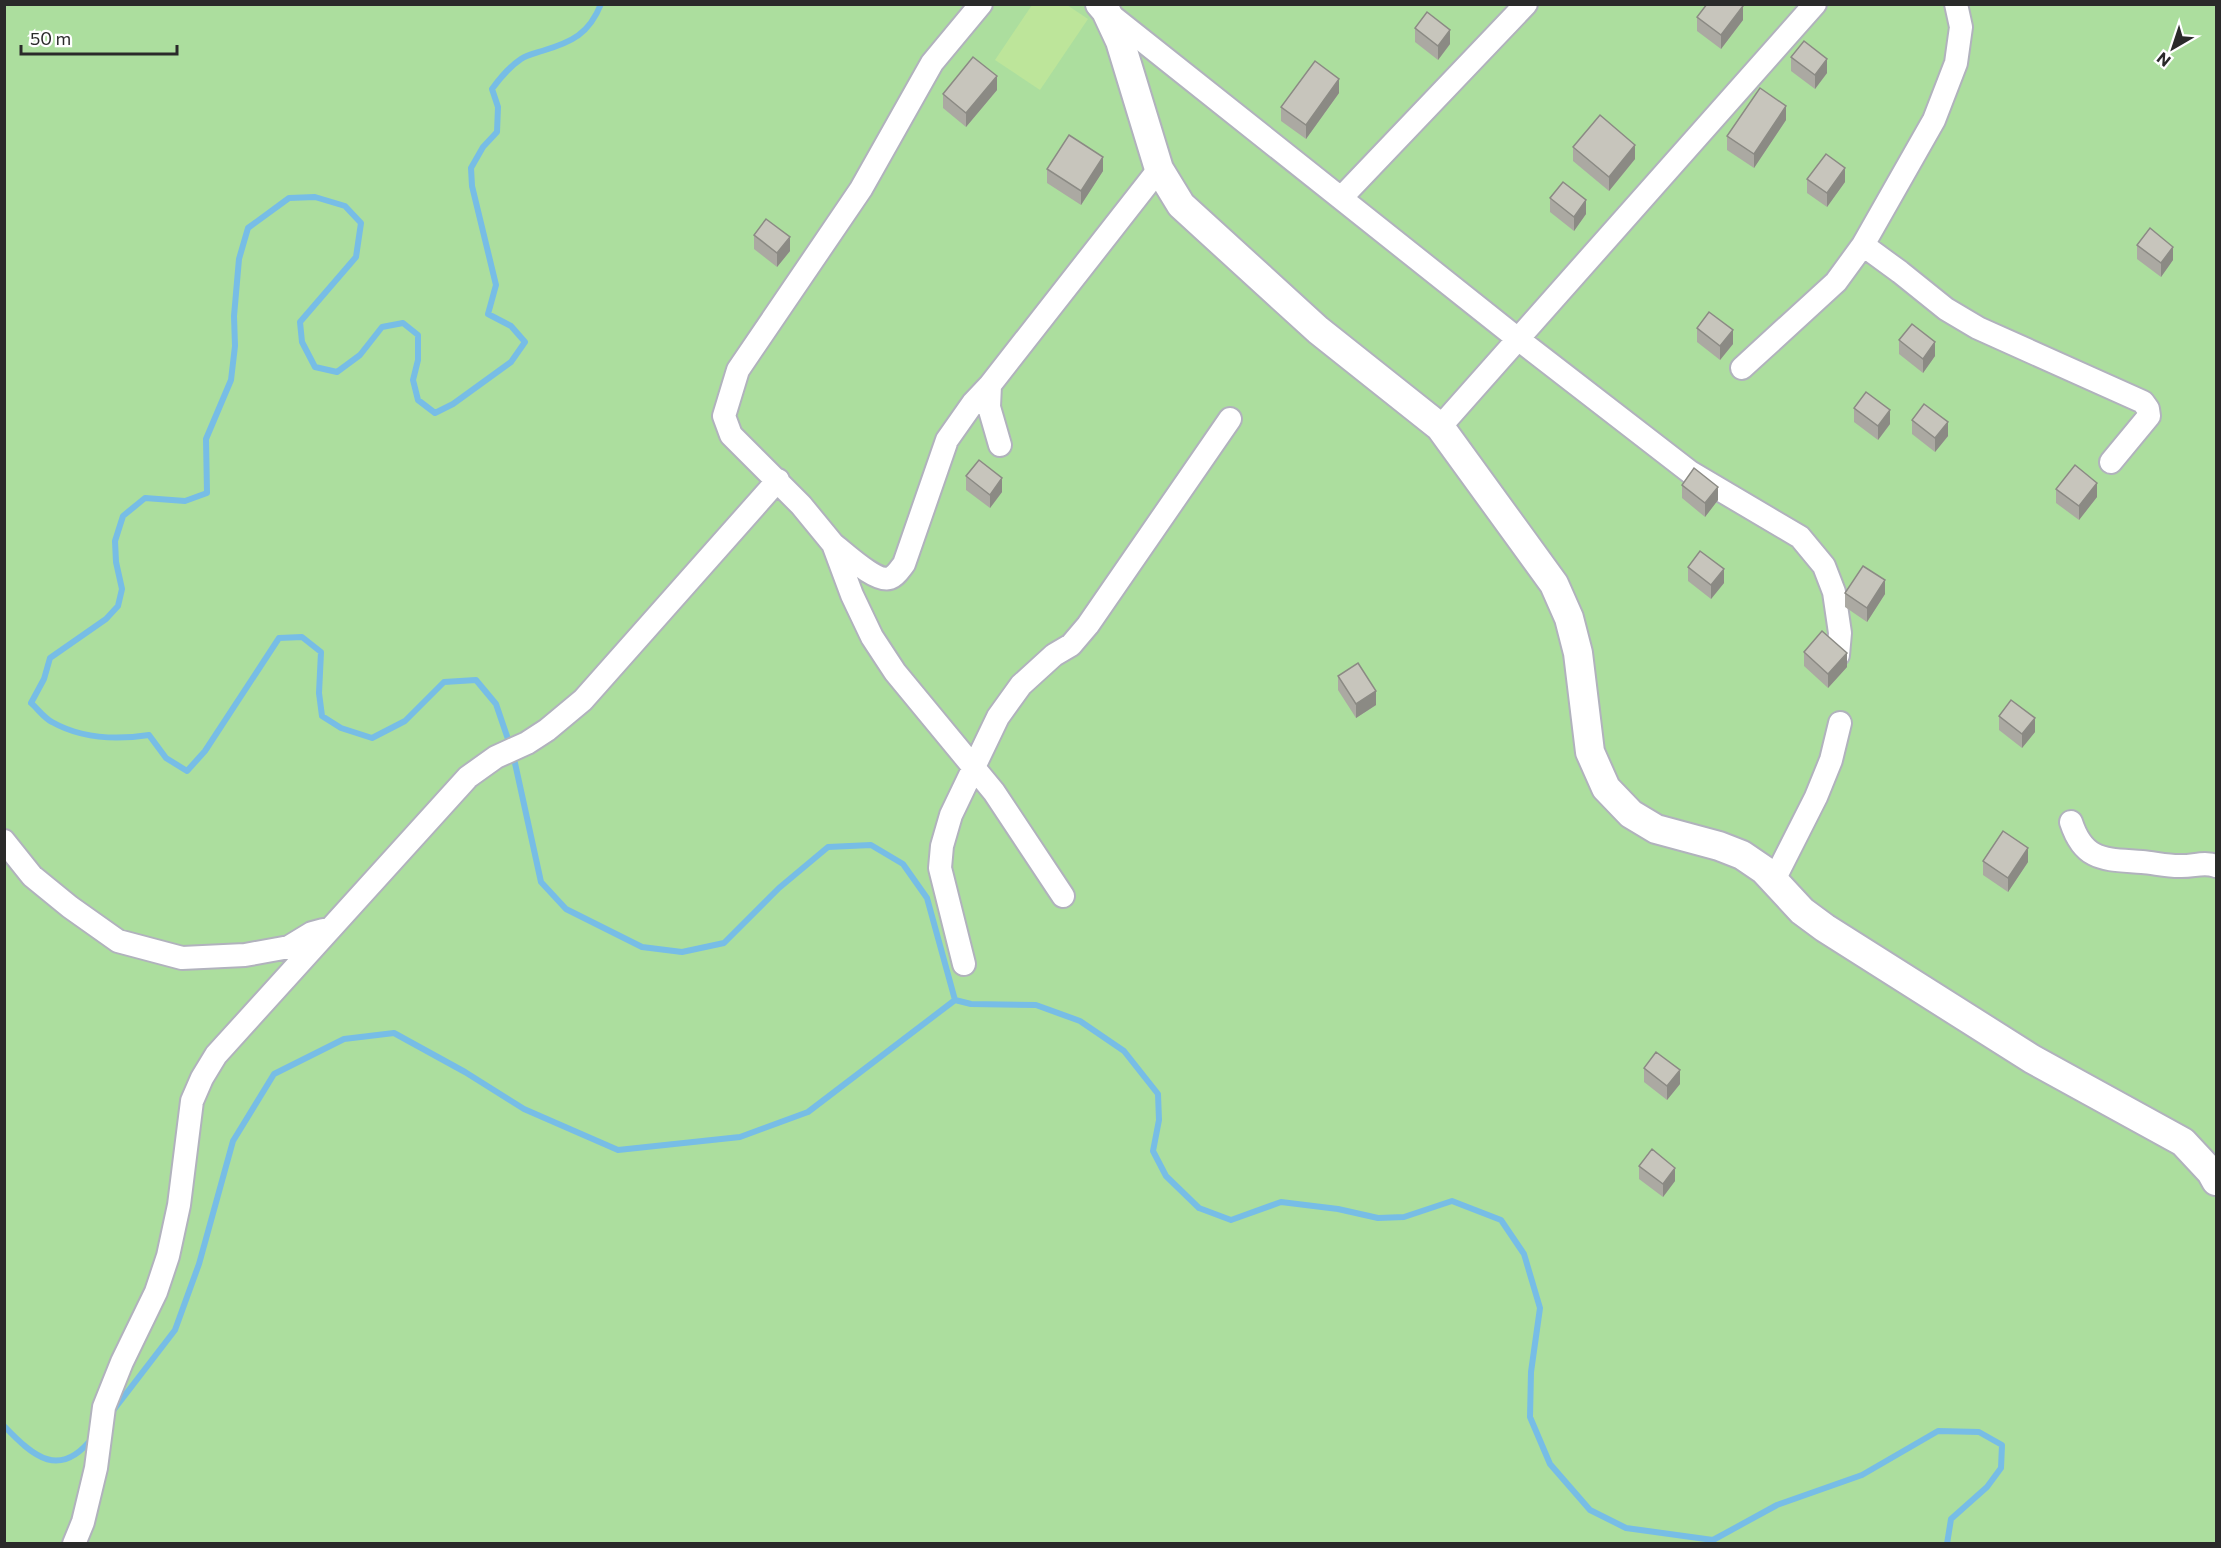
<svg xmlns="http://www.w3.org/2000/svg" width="2221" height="1548" viewBox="0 0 2221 1548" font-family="Commissioner,sans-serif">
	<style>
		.grass { fill: #acde9e }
		.pitch { fill: #bde59a }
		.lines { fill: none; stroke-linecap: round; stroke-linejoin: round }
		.stream { stroke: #77bde6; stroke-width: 6 }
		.minor-casing { stroke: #b1b2bd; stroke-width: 26 }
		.tertiary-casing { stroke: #b1b2bd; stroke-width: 32 }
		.minor { stroke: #fff; stroke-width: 22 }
		.tertiary { stroke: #fff; stroke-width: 28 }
		.wall { fill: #aba9a2 }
		.shaded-wall { fill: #8b8a84 }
		.building { fill: #c7c5bc; stroke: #8b8a84; stroke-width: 1.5 }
	</style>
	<rect width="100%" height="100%" fill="#ebe7dd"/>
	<path class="grass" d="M 5,5 L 2216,5 L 2216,1543 L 5,1543 Z"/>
	<path class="pitch" d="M 1032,5 L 1067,5 L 1088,19 L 1040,90 L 995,60 Z"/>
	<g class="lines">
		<path class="stream" d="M 510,745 L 496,704 L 476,680 L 444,682 L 405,721 L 372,738 L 341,728 L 322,716 L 319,693 L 321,652 L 302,637 L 279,638 L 205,751 L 187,771 L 166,758 L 149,735 C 116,740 82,739 52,722 C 44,718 38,709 31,703 L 44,679 L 50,658 L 106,619 L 118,606 L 122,589 L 116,562 L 115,541 L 123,516 L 145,498 L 185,501 L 207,493 L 206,439 L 231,380 L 235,346 L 234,316 L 239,259 L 248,228 L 289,198 L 315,197 L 345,206 L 361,223 L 356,257 L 300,322 L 302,342 L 315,367 L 337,372 L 360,355 L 382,327 L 403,323 L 418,335 L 418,360 L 413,380 L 418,400 L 435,413 L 453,404 L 511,362 L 525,342 L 511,326 L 488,314 L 496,285 L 472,186 L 471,168 L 483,147 L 497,132 L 498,107 L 492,89 C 500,78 509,67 521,59 C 527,55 536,53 542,51 C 572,42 589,34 601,4
			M 513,754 L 541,882 L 566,909 L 642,947 L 682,952 L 724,943 L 779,888 L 828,847 L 871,845 L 903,864 L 927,898 L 955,1000
			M 955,1000 L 971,1004 L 1036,1005 L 1080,1021 L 1124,1051 L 1158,1094 L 1159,1120 L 1153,1151 L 1166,1176 L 1199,1208 L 1231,1220 L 1281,1202 L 1338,1209 L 1378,1218 L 1404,1217 L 1452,1201 L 1501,1220 L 1524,1254 L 1540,1308 L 1531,1372 L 1530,1417 L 1550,1464 L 1590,1510 L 1626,1528 L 1713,1540 L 1777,1505 L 1862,1475 L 1938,1431 L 1979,1432 L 2002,1445 L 2001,1468 L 1987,1487 L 1951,1519 L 1947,1544
			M 112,1412 L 175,1330 L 199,1264 L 233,1141 L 274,1074 L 344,1039 L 394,1033 L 465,1072 L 524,1109 L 618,1150 L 740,1137 L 808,1112 L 955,1000
			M 4,1426 C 34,1457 60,1480 93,1437"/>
		<defs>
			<path id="minor" d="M 981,4 L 932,63 L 861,189 L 738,370 L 724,416 L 731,435 L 801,505 L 833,544 L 852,595 L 872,637 L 895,672 L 994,792 L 1063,896
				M 1108,13 L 1518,339 L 1690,472 L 1800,537 L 1824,566 L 1834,592 L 1840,633 L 1838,655
				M 1341,198 L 1526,4
				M 1863,245 L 1900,272 L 1946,309 L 1978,328 L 2143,402 L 2148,409 L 2149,416 L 2111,462
				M 1742,368 L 1836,282 L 1863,245 L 1934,120 L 1956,63 L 1961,27 L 1956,4
				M 1440,427 L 1815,4
				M 1000,445 L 989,407 L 990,385 L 1159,169
				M 833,544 C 845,553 876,583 890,578 C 896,576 900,569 904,564 L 947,440 L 973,403 L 990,385
				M 2071,822 C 2084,862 2105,859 2142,862 C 2154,863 2167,866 2179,866 C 2192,867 2204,861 2216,866
				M 4,841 L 32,876 L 70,907 L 118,941 L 182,958 L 245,955 L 289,947 L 312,933 L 323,930
				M 1774,880 L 1816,797 L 1831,760 L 1840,723
				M 964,964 L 940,868 L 942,846 L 951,815 L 998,717 L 1021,685 L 1054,655 L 1071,645 L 1088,625 L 1230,419
				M 74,1544 L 83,1522 L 96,1468 L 104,1407 L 122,1362 L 156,1292 L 168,1256 L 179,1205 L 192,1101 L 202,1078 L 216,1055 L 468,777 L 496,757 L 527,743 L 547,730 L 583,700 L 778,480"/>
			<path id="tertiary" d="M 1100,4 L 1106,11 L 1120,41 L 1159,169 L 1181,205 L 1318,330 L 1440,427 L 1554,584 L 1569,618 L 1578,653 L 1590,752 L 1606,788 L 1631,814 L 1656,829 L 1719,846 L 1742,855 L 1764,870 L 1802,911 L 1825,928 L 2032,1059 L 2183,1142 L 2211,1172 L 2216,1181"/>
		</defs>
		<use href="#minor" class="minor-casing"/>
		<use href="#tertiary" class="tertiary-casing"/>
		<use href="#minor" class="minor"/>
		<use href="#tertiary" class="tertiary"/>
	</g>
	<path class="wall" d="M 1697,17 L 1743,20 L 1721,49 L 1697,31 Z
		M 1415,28 L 1450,44 L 1438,60 L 1415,42 Z
		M 1791,57 L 1827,73 L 1815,89 L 1791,71 Z
		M 997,90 L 966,127 L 943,108 L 943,94 Z
		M 1339,93 L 1306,139 L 1281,121 L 1281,107 Z
		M 1786,120 L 1754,168 L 1727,150 L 1727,136 Z
		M 1573,147 L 1635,159 L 1609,191 L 1573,161 Z
		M 1047,169 L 1103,171 L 1081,205 L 1047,183 Z
		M 1807,179 L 1845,182 L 1827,207 L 1807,193 Z
		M 1550,198 L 1586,214 L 1574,231 L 1550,212 Z
		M 754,235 L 790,251 L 777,267 L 754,249 Z
		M 2137,245 L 2173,260 L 2161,277 L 2137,259 Z
		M 1697,328 L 1733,344 L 1720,360 L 1697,342 Z
		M 1899,340 L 1935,356 L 1923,373 L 1899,354 Z
		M 1854,408 L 1890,424 L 1878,440 L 1854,422 Z
		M 1912,420 L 1948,436 L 1935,452 L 1912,434 Z
		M 966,476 L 1002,492 L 990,508 L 966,490 Z
		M 1682,485 L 1718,500 L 1705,517 L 1682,498 Z
		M 2056,489 L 2097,497 L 2079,520 L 2056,503 Z
		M 1688,567 L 1724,583 L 1711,599 L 1688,581 Z
		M 1845,593 L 1885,594 L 1867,622 L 1845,607 Z
		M 1804,652 L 1847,667 L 1828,688 L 1804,666 Z
		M 1338,676 L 1376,705 L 1356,718 L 1338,690 Z
		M 1999,716 L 2035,732 L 2022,748 L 1999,730 Z
		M 1983,861 L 2028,862 L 2008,892 L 1983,875 Z
		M 1644,1068 L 1680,1084 L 1667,1100 L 1644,1082 Z
		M 1639,1166 L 1675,1181 L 1663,1197 L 1639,1179 Z"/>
	<path class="shaded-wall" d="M 1743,6 L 1743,20 L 1721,49 L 1721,35 Z
		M 1450,30 L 1450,44 L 1438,60 L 1438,46 Z
		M 1827,59 L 1827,73 L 1815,89 L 1815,75 Z
		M 997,76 L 997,90 L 966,127 L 966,113 Z
		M 1339,79 L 1339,93 L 1306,139 L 1306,125 Z
		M 1786,106 L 1786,120 L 1754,168 L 1754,154 Z
		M 1635,145 L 1635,159 L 1609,191 L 1609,177 Z
		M 1103,157 L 1103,171 L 1081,205 L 1081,191 Z
		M 1845,168 L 1845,182 L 1827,207 L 1827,193 Z
		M 1586,200 L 1586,214 L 1574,231 L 1574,217 Z
		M 790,237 L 790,251 L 777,267 L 777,253 Z
		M 2173,247 L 2173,260 L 2161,277 L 2161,263 Z
		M 1733,330 L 1733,344 L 1720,360 L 1720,346 Z
		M 1935,342 L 1935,356 L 1923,373 L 1923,359 Z
		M 1890,410 L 1890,424 L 1878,440 L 1878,426 Z
		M 1948,422 L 1948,436 L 1935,452 L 1935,438 Z
		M 1002,478 L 1002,492 L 990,508 L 990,495 Z
		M 2097,483 L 2097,497 L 2079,520 L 2079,506 Z
		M 1718,487 L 1718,500 L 1705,517 L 1705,503 Z
		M 1724,569 L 1724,583 L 1711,599 L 1711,585 Z
		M 1885,580 L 1885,594 L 1867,622 L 1867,608 Z
		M 1847,653 L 1847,667 L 1828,688 L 1828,674 Z
		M 1376,691 L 1376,705 L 1356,718 L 1356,704 Z
		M 2035,718 L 2035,732 L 2022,748 L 2022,734 Z
		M 2028,848 L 2028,862 L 2008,892 L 2008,878 Z
		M 1680,1070 L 1680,1084 L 1667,1100 L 1667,1086 Z
		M 1675,1168 L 1675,1181 L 1663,1197 L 1663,1184 Z"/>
	<path class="building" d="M 1707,4 L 1741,4 L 1743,6 L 1721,35 L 1697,17 Z
		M 1427,12 L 1450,30 L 1438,46 L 1415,28 Z
		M 1804,41 L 1827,59 L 1815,75 L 1791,57 Z
		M 973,57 L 997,76 L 966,113 L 943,94 Z
		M 1315,61 L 1339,79 L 1306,125 L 1281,107 Z
		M 1760,88 L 1786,106 L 1754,154 L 1727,136 Z
		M 1600,115 L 1635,145 L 1609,177 L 1573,147 Z
		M 1069,135 L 1103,157 L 1081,191 L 1047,169 Z
		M 1826,154 L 1845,168 L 1827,193 L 1807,179 Z
		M 1563,182 L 1586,200 L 1574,217 L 1550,198 Z
		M 766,219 L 790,237 L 777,253 L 754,235 Z
		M 2150,228 L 2173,247 L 2161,263 L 2137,245 Z
		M 1709,312 L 1733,330 L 1720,346 L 1697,328 Z
		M 1912,324 L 1935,342 L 1923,359 L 1899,340 Z
		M 1866,392 L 1890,410 L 1878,426 L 1854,408 Z
		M 1924,404 L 1948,422 L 1935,438 L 1912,420 Z
		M 979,460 L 1002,478 L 990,495 L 966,476 Z
		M 2075,465 L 2097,483 L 2079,506 L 2056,489 Z
		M 1694,468 L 1718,487 L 1705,503 L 1682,485 Z
		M 1700,551 L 1724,569 L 1711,585 L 1688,567 Z
		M 1863,566 L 1885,580 L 1867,608 L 1845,593 Z
		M 1822,631 L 1847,653 L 1828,674 L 1804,652 Z
		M 1358,663 L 1376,691 L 1356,704 L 1338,676 Z
		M 2011,700 L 2035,718 L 2022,734 L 1999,716 Z
		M 2003,831 L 2028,848 L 2008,878 L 1983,861 Z
		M 1656,1052 L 1680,1070 L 1667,1086 L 1644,1068 Z
		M 1652,1149 L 1675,1168 L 1663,1184 L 1639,1166 Z"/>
	<rect width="2221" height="1548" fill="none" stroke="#2a2a2a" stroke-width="12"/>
	<g transform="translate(2173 48) rotate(219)" stroke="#ffffff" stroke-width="4.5" paint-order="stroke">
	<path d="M0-4.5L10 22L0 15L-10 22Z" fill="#2a2a2a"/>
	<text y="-9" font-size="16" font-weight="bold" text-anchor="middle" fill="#2a2a2a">N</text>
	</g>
	<path d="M21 45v9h156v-9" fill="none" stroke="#2a2a2a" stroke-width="3"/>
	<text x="30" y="45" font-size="18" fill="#2a2a2a" stroke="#ffffff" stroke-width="4.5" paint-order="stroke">50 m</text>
</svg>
